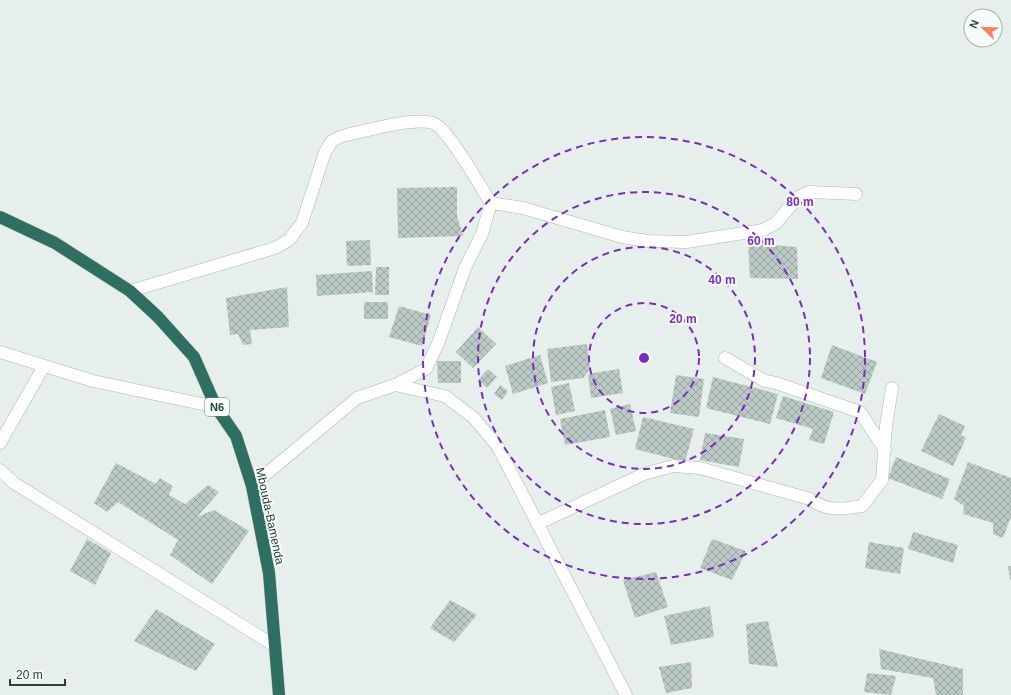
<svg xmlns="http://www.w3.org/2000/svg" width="1011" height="695" viewBox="0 0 1011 695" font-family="Arial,sans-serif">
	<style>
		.building { fill: url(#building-cross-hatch) }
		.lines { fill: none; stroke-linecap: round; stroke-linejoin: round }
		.minor-casing { stroke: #a8b8b2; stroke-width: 13 }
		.highway-casing { stroke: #c2cac8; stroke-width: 13 }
		.minor { stroke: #fff; stroke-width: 12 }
		.highway { stroke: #2f6f62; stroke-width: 12 }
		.ring { fill: none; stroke: #7b2cbf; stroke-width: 2; stroke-dasharray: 7 5 }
		.labels { text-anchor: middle; stroke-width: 4; stroke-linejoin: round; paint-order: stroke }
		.shield { fill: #f7fbf9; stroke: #637a73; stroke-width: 1 }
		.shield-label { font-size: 11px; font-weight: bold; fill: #24423a }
		.street-label { font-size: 12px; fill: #24423a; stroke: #f7fbf9 }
		.centre { fill: #7b2cbf; stroke: #f7fbf9; stroke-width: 2 }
		.ring-label { font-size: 12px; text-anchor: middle; font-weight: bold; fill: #7b2cbf; stroke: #f7fbf9; stroke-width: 4; stroke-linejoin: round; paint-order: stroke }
	</style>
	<defs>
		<pattern id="building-cross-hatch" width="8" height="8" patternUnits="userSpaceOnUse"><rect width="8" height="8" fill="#bbcac4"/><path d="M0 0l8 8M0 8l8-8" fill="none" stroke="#98a6a0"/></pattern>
	</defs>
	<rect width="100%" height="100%" fill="#e6efeb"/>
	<path class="building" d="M 457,187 L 457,215 L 463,236 L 398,238 L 397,188 Z
		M 370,240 L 371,265 L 347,266 L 346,241 Z
		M 748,243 L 797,247 L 798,279 L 750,278 Z
		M 376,267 L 389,267 L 389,295 L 375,295 Z
		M 372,271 L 373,292 L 317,296 L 316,275 Z
		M 287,287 L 289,327 L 250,330 L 252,344 L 243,345 L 238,334 L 230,335 L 226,298 Z
		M 364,302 L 388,302 L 388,319 L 364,319 Z
		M 399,306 L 431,315 L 422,346 L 389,337 Z
		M 478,327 L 496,344 L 473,368 L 456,352 Z
		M 587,344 L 590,369 L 583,378 L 551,382 L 547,349 Z
		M 832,345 L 877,362 L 865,394 L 821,378 Z
		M 540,355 L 548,383 L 513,394 L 505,366 Z
		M 437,361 L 461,361 L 461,383 L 438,383 Z
		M 488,369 L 497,377 L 487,388 L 478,380 Z
		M 619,369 L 623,393 L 591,398 L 588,374 Z
		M 676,375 L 704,379 L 699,417 L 670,413 Z
		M 713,377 L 778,394 L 770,424 L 706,408 Z
		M 569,383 L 575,411 L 556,415 L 551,387 Z
		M 500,385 L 508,391 L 502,400 L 494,394 Z
		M 783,396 L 834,412 L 824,444 L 809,440 L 813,429 L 776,418 Z
		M 630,404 L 636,431 L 616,435 L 610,409 Z
		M 605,410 L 610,437 L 565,445 L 560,419 Z
		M 939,414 L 965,426 L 961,435 L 966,438 L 953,466 L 921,451 Z
		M 643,417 L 694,429 L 685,462 L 635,449 Z
		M 705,433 L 744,439 L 739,467 L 700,460 Z
		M 896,457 L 950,479 L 942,499 L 888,478 Z
		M 968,462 L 1011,478 L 1011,517 L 1003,538 L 993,534 L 993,523 L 963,514 L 964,506 L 954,499 Z
		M 116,463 L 156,484 L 160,478 L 173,486 L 169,495 L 185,504 L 208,485 L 219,492 L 197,517 L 214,510 L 249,531 L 212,584 L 170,555 L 178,540 L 118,502 L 107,512 L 94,503 Z
		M 913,532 L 958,545 L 953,563 L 908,549 Z
		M 87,539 L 111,553 L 95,585 L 70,571 Z
		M 712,539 L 746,551 L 732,580 L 700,568 Z
		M 869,542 L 904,548 L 900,574 L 865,568 Z
		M 1008,566 L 1011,566 L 1011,580 L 1010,580 Z
		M 656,572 L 668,607 L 635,618 L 623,580 Z
		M 450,600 L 477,615 L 454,642 L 430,628 Z
		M 710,606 L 714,637 L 671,645 L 664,616 Z
		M 156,609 L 215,644 L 196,671 L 134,641 Z
		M 768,621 L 778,667 L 749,664 L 746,624 Z
		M 879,649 L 963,669 L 963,695 L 936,695 L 933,678 L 881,669 Z
		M 691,662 L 692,688 L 666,693 L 659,667 Z
		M 867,673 L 896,676 L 891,695 L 864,692 Z"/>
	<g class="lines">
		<defs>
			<path id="minor" d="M 130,291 L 275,248 L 289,240 L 302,223 L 325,152 L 332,141 L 342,136 C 366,131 412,117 433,123 C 448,128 481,188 491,203
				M 0,352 L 93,381 L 216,407
				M 725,358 L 765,381 L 776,383 L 860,412 L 885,450
				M 395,385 L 426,369 L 439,341 L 465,268 L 482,234 L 491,203 L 523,208 L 622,237 L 647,241 L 686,242 L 763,230 L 776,223 L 798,197 L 809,192 L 856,194
				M 0,443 L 44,366
				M 0,470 L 14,483 L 275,646
				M 252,486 L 357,398 L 395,385 L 445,396 L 474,418 L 498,447 L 626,695
				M 537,524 L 644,474 L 673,466 L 700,468 L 810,499 C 828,512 841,509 862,506 L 882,480 L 886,426 L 892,388"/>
			<path id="highway" d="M 0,217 L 55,243 L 130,291 L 158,317 L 194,357 L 216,407 L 236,436 L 252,486 L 269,573 L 279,695"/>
		</defs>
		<use href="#minor" class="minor-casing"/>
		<use href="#highway" class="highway-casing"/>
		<use href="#minor" class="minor"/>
		<use href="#highway" class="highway"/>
	</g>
	<g class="ring">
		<circle cx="644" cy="358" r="55"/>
		<circle cx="644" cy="358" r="111"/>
		<circle cx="644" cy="358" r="166"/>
		<circle cx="644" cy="358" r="221"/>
	</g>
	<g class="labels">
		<rect class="shield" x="205" y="398" width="24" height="18" rx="3"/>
		<g class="shield-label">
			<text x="217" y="411">N6</text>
		</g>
		<g class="street-label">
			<text transform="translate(270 516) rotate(78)" y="4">Mbouda-Bamenda</text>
		</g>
	</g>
	<circle cx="644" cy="358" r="6" class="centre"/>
	<g class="ring-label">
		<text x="800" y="206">80 m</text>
		<text x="761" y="245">60 m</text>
		<text x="722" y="284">40 m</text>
		<text x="683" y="323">20 m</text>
	</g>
	<g transform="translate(983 28) rotate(293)"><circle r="19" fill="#f7fbf9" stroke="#a3b1ad"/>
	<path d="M0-3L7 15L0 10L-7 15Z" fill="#f4845f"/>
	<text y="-6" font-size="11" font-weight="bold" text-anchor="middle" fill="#24423a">N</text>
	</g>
	<path d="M10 679v6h55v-6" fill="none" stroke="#24423a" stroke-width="2"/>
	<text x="16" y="679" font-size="12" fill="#24423a" stroke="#f7fbf9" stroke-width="3" paint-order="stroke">20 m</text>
</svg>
